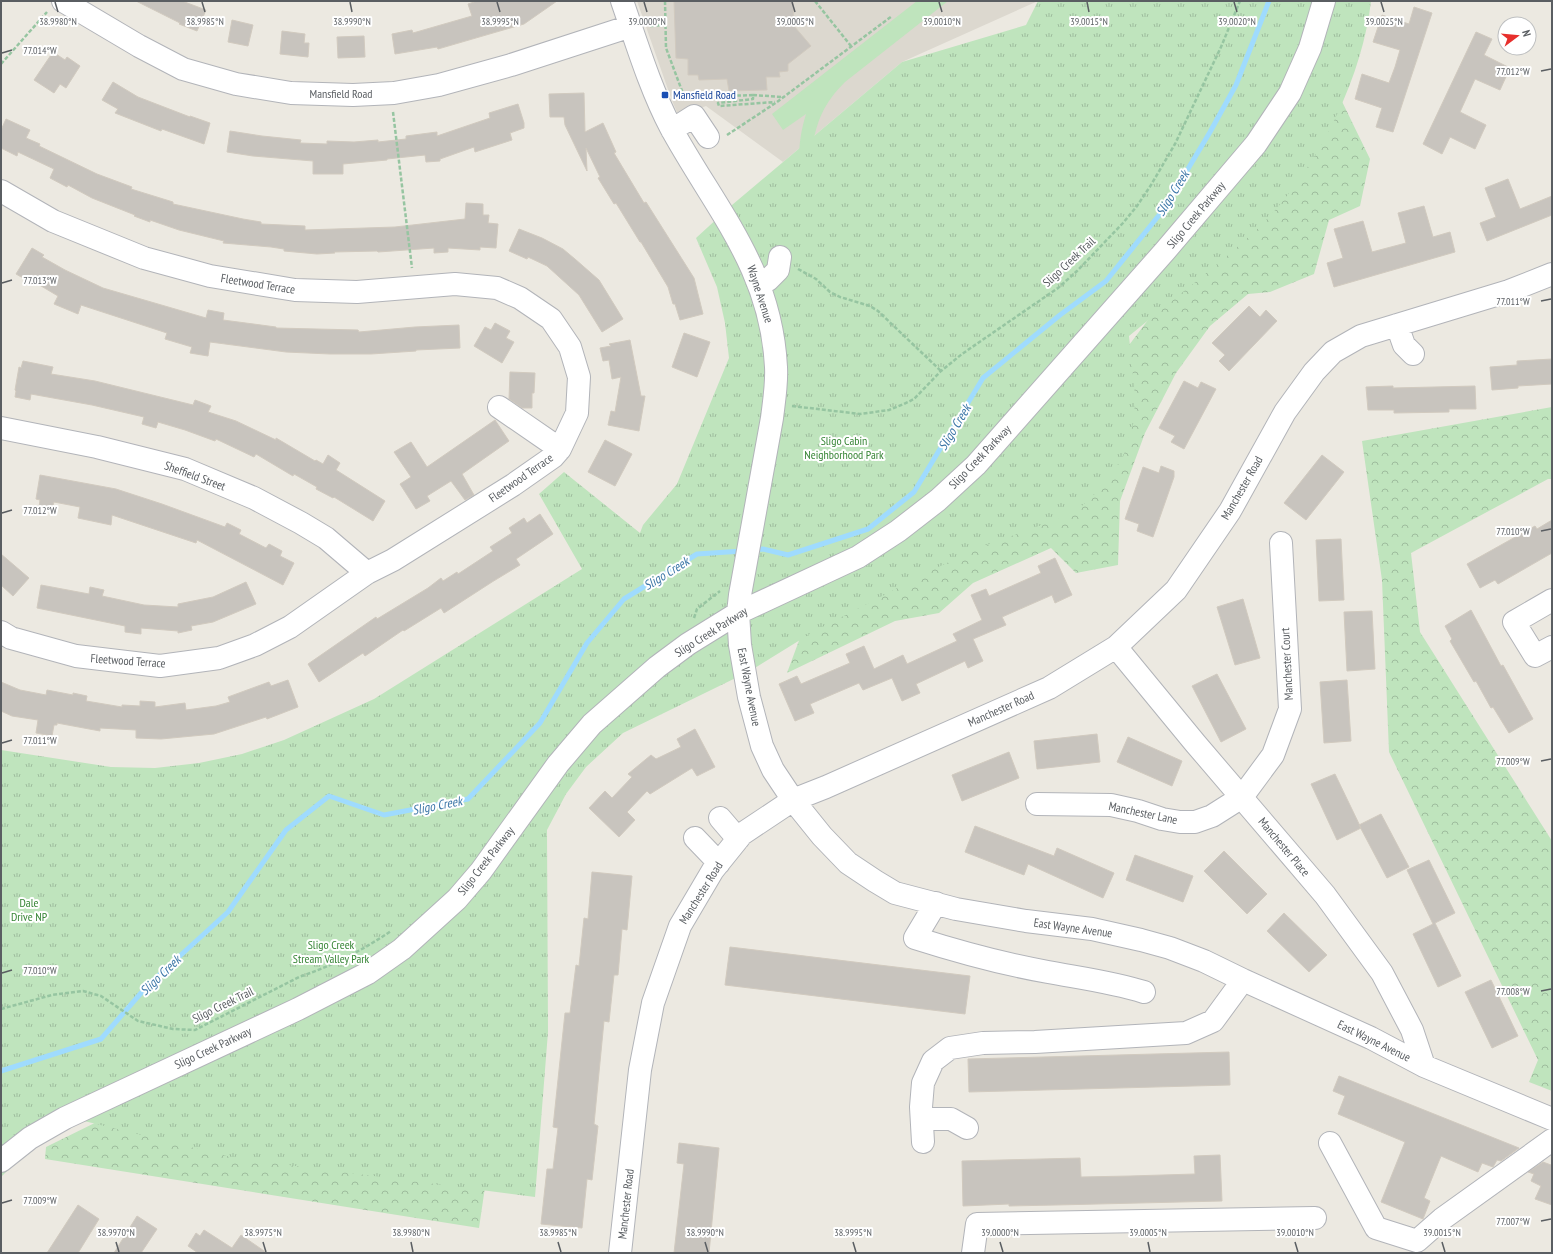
<svg xmlns="http://www.w3.org/2000/svg" width="1553" height="1254" viewBox="0 0 1553 1254" font-family="'PT Sans Narrow',sans-serif">
	<style>
		.education { fill: #dcd8cf }
		.green { fill: #bfe4bd }
		.forest { fill: url(#forest-crowns) }
		.park { fill: url(#park-tufts) }
		.lines { fill: none; stroke-linecap: round; stroke-linejoin: round }
		.stream { stroke: #9fdbfe; stroke-width: 5 }
		.building { fill: #c8c4be; stroke: #d1cabf }
		.minor-casing { stroke: #b2b4b9; stroke-width: 24 }
		.path { stroke: #96c5a1; stroke-width: 2.5; stroke-dasharray: 4 2; stroke-linecap: butt }
		.minor { stroke: #fff; stroke-width: 22 }
		.ticks { fill: none; stroke: #5a5e62; stroke-width: 1.5 }
		.transit-dot { fill: #1a4fb4; stroke: #fff; stroke-width: 1.5 }
		.labels { text-anchor: middle; stroke-width: 4; stroke-linejoin: round; paint-order: stroke }
		.street-label { font-size: 12px; fill: #5a5e62; stroke: #fff }
		.transit-label { font-size: 12px; fill: #164399; stroke: #fff; text-anchor: start }
		.park-label { font-size: 12px; fill: #378536; stroke: #fff }
		.water-label { font-size: 13px; font-style: italic; fill: #3c76a7; stroke: #fff }
		.ticks-label { font-size: 10px; text-anchor: middle; fill: #5a5e62; stroke: #fff; stroke-width: 4; stroke-linejoin: round; paint-order: stroke }
	</style>
	<defs>
		<pattern id="forest-crowns" width="20" height="18" patternUnits="userSpaceOnUse"><rect width="20" height="18" fill="#bfe4bd"/><path d="M2 6a3 3 0 1 1 6 0M12 15a3 3 0 1 1 6 0" fill="none" stroke="#9ebc9d"/></pattern>
		<pattern id="park-tufts" width="24" height="20" patternUnits="userSpaceOnUse"><rect width="24" height="20" fill="#bfe4bd"/><path d="M3 7l-1-3M5 7V3M7 7l1-3M15 17l-1-3M17 17v-4M19 17l1-3" fill="none" stroke="#9ebc9d"/></pattern>
	</defs>
	<rect width="100%" height="100%" fill="#ece9e1"/>
	<path class="education" d="M 637,1 L 1038,1 L 902,62 L 783,162 L 706,106 L 679,117 L 671,98 Z"/>
	<path class="green" d="M 917,1 L 948,1 L 845,82 C 824,103 816,121 812,151 L 799,161 C 799,144 801,130 806,114 L 783,130 L 772,114 Z"/>
	<path class="forest" d="M 1334,85 L 1370,159 L 1360,206 L 1329,220 L 1314,274 L 1270,292 L 1248,294 L 1210,326 L 1176,373 L 1145,433 L 1120,501 L 1118,565 L 1076,573 L 1051,548 L 973,583 L 939,613 L 895,621 L 787,673 L 804,627 L 1117,361 L 1191,263 Z
		M 1552,407 L 1552,479 L 1548,479 L 1411,553 L 1420,632 L 1552,841 L 1552,1091 L 1529,1082 L 1538,1060 L 1389,752 L 1382,580 L 1362,441 Z
		M 532,867 L 479,1228 L 45,1159 L 46,1147 L 188,1077 Z"/>
	<path class="park" d="M 1038,1 L 1371,1 C 1362,82 1313,178 1252,234 C 1213,269 1170,302 1129,336 L 1135,396 L 1134,421 L 1123,457 L 1101,488 L 1083,505 L 1061,518 L 984,546 L 934,569 L 813,632 L 750,671 L 623,733 L 586,767 L 566,794 L 547,830 L 548,1032 L 535,1197 L 235,1158 L 80,1120 L 50,1136 L 21,1157 L 1,1177 L 1,750 L 111,767 L 155,768 L 199,763 L 242,754 L 284,740 L 374,699 L 582,569 L 539,494 L 564,472 L 640,533 L 643,525 L 677,484 L 729,358 L 725,323 L 717,287 L 696,238 L 732,205 L 902,62 L 1026,25 Z"/>
	<g class="lines">
		<path class="stream" d="M 753,550 L 763,549 L 788,555 L 868,529 L 914,492 L 983,378 L 1060,315 L 1106,281 L 1164,209 L 1210,132 L 1236,85 L 1269,1
			M 1,1071 L 101,1039 L 148,985 L 228,912 L 286,830 L 329,796 L 384,815 L 468,799 L 540,723 L 587,643 L 624,599 L 697,554 L 743,551"/>
	</g>
	<path class="building" d="M 136,1 L 182,1 L 206,10 L 197,31 L 179,24 L 180,23 Z
		M 477,1 L 557,1 L 524,24 L 438,49 L 437,47 L 395,54 L 392,34 L 412,30 L 413,33 L 472,16 L 468,4 Z
		M 674,1 L 793,1 L 794,26 L 811,46 L 788,64 L 788,71 L 779,72 L 780,77 L 766,77 L 767,90 L 729,91 L 727,79 L 699,80 L 698,75 L 688,75 L 688,59 L 676,58 Z
		M 1414,7 L 1432,13 L 1393,132 L 1376,127 L 1382,108 L 1355,99 L 1362,74 L 1389,83 L 1395,67 L 1400,50 L 1373,42 L 1382,15 L 1409,24 Z
		M 232,20 L 253,25 L 248,46 L 228,42 Z
		M 282,31 L 305,34 L 304,43 L 309,43 L 308,57 L 280,54 Z
		M 1476,32 L 1492,39 L 1484,55 L 1510,68 L 1500,90 L 1475,79 L 1460,112 L 1486,125 L 1475,149 L 1450,137 L 1442,154 L 1423,144 Z
		M 364,36 L 365,57 L 338,58 L 337,37 Z
		M 53,52 L 65,60 L 67,57 L 80,66 L 66,88 L 60,84 L 54,93 L 34,80 Z
		M 113,82 L 138,97 L 190,117 L 190,116 L 210,123 L 204,144 L 162,129 L 161,131 L 115,113 L 118,109 L 102,100 Z
		M 584,93 L 585,132 L 603,123 L 616,152 L 614,153 L 644,203 L 646,202 L 694,278 L 703,314 L 680,320 L 675,304 L 673,304 L 668,287 L 641,242 L 640,242 L 616,203 L 614,204 L 598,178 L 600,177 L 586,148 L 587,171 L 565,125 L 564,117 L 550,117 L 549,94 Z
		M 518,104 L 524,123 L 524,128 L 510,133 L 512,140 L 475,152 L 474,147 L 440,159 L 440,161 L 426,162 L 425,155 L 387,159 L 387,160 L 343,164 L 343,174 L 313,174 L 313,161 L 253,156 L 227,152 L 230,131 L 262,136 L 301,140 L 300,143 L 327,144 L 327,141 L 354,142 L 378,140 L 378,142 L 406,139 L 406,136 L 437,132 L 437,136 L 490,118 L 489,113 Z
		M 6,119 L 30,130 L 26,138 L 40,144 L 39,146 L 97,174 L 132,187 L 131,189 L 173,202 L 173,204 L 243,219 L 261,222 L 261,224 L 305,226 L 305,230 L 395,227 L 465,219 L 466,203 L 483,204 L 483,215 L 489,215 L 488,223 L 498,224 L 496,248 L 480,247 L 480,250 L 448,248 L 448,252 L 434,253 L 434,248 L 378,252 L 377,251 L 334,252 L 335,253 L 317,254 L 284,251 L 284,249 L 271,247 L 223,243 L 224,241 L 179,230 L 150,220 L 150,222 L 134,216 L 135,215 L 92,198 L 68,185 L 67,187 L 50,178 L 54,169 L 18,152 L 17,156 L 1,148 L 1,130 Z
		M 1508,179 L 1520,209 L 1552,196 L 1552,215 L 1487,241 L 1480,223 L 1496,217 L 1485,188 Z
		M 1424,206 L 1433,237 L 1450,232 L 1455,252 L 1334,287 L 1327,263 L 1343,258 L 1334,229 L 1363,221 L 1372,252 L 1406,243 L 1398,213 Z
		M 519,229 L 542,238 L 563,249 L 575,259 L 599,280 L 623,319 L 602,332 L 579,295 L 547,266 L 528,257 L 527,259 L 509,251 Z
		M 32,248 L 44,255 L 42,257 L 65,270 L 103,288 L 206,318 L 208,310 L 224,313 L 223,320 L 276,327 L 276,328 L 358,330 L 359,332 L 415,327 L 459,325 L 460,348 L 416,350 L 416,351 L 371,354 L 330,354 L 286,352 L 210,342 L 208,356 L 190,353 L 192,347 L 165,339 L 167,333 L 81,305 L 78,314 L 54,304 L 58,296 L 31,280 L 30,282 L 16,274 Z
		M 1249,306 L 1260,317 L 1266,310 L 1277,321 L 1229,371 L 1219,361 L 1225,355 L 1212,343 Z
		M 495,323 L 510,331 L 506,338 L 514,342 L 502,363 L 474,346 L 485,327 L 491,330 Z
		M 684,333 L 710,342 L 697,377 L 672,367 Z
		M 630,340 L 641,396 L 645,396 L 639,431 L 608,425 L 611,411 L 615,412 L 621,377 L 612,379 L 609,360 L 603,361 L 600,348 L 611,346 L 609,344 Z
		M 1552,359 L 1552,384 L 1518,386 L 1518,388 L 1492,390 L 1490,367 L 1517,365 L 1517,361 Z
		M 23,361 L 53,367 L 51,374 L 95,381 L 193,405 L 195,400 L 211,406 L 208,412 L 236,421 L 276,440 L 276,438 L 315,461 L 316,460 L 323,464 L 328,455 L 340,463 L 336,470 L 385,501 L 373,521 L 334,497 L 333,498 L 316,489 L 317,487 L 294,474 L 293,476 L 256,454 L 254,457 L 216,439 L 215,441 L 185,430 L 158,422 L 156,428 L 142,424 L 144,417 L 92,405 L 31,394 L 30,400 L 15,397 L 16,391 L 15,390 L 19,367 L 21,368 Z
		M 510,372 L 535,373 L 534,393 L 532,393 L 532,408 L 522,408 L 509,399 Z
		M 1184,381 L 1198,388 L 1201,382 L 1216,389 L 1184,449 L 1171,442 L 1175,436 L 1159,428 Z
		M 1393,386 L 1393,388 L 1475,386 L 1476,409 L 1449,409 L 1449,412 L 1394,413 L 1394,410 L 1368,410 L 1366,387 Z
		M 495,420 L 509,441 L 462,474 L 474,495 L 465,500 L 451,481 L 427,496 L 430,501 L 416,509 L 400,484 L 411,477 L 394,452 L 411,442 L 427,467 Z
		M 605,440 L 632,454 L 615,486 L 588,472 Z
		M 1322,455 L 1344,472 L 1306,520 L 1284,503 Z
		M 1161,466 L 1174,471 L 1174,477 L 1153,537 L 1137,531 L 1139,524 L 1125,519 L 1143,467 L 1159,473 Z
		M 40,475 L 116,489 L 162,504 L 225,527 L 227,523 L 241,530 L 239,534 L 266,548 L 269,544 L 282,551 L 280,556 L 294,563 L 283,585 L 197,540 L 196,543 L 112,515 L 111,525 L 78,518 L 80,507 L 54,502 L 52,509 L 39,507 L 40,500 L 36,499 Z
		M 540,514 L 553,534 L 516,559 L 520,565 L 492,582 L 444,613 L 441,608 L 404,631 L 403,630 L 365,656 L 363,653 L 319,682 L 308,664 L 376,617 L 377,619 L 428,588 L 441,578 L 443,581 L 457,572 L 458,574 L 493,551 L 490,547 L 512,533 L 509,528 L 524,518 L 527,523 Z
		M 1552,520 L 1552,553 L 1498,584 L 1495,580 L 1480,588 L 1467,564 L 1535,526 L 1537,529 Z
		M 1341,539 L 1344,600 L 1319,601 L 1316,540 Z
		M 1,554 L 29,578 L 13,596 L 1,585 Z
		M 1055,558 L 1072,595 L 1055,603 L 1052,595 L 1002,617 L 1006,625 L 973,639 L 983,661 L 968,668 L 965,661 L 916,684 L 920,693 L 902,701 L 892,678 L 863,690 L 859,683 L 810,704 L 814,713 L 795,721 L 779,684 L 797,676 L 801,684 L 850,663 L 846,654 L 864,646 L 874,669 L 903,655 L 907,664 L 957,641 L 953,634 L 982,620 L 971,595 L 986,589 L 989,596 L 1041,573 L 1038,566 Z
		M 246,582 L 256,604 L 213,622 L 191,626 L 192,630 L 178,633 L 178,631 L 141,628 L 141,634 L 125,632 L 125,626 L 37,608 L 41,585 L 89,594 L 90,587 L 104,590 L 102,596 L 144,605 L 178,607 L 178,604 L 213,597 Z
		M 1243,599 L 1260,658 L 1235,665 L 1217,607 Z
		M 1471,610 L 1501,666 L 1503,665 L 1533,719 L 1509,733 L 1493,707 L 1491,708 L 1476,681 L 1474,682 L 1450,641 L 1452,639 L 1445,626 Z
		M 1372,611 L 1375,669 L 1347,671 L 1344,612 Z
		M 1217,674 L 1246,729 L 1221,742 L 1192,686 Z
		M 288,680 L 298,707 L 267,719 L 266,717 L 214,734 L 161,739 L 136,738 L 136,730 L 100,728 L 100,731 L 57,723 L 57,725 L 54,725 L 52,736 L 36,733 L 38,720 L 12,716 L 1,711 L 1,682 L 20,690 L 46,695 L 47,690 L 73,695 L 73,693 L 87,696 L 86,701 L 122,707 L 122,705 L 140,706 L 140,701 L 155,702 L 155,707 L 185,703 L 186,710 L 216,706 L 230,702 L 228,697 L 269,682 L 271,686 Z
		M 1347,680 L 1351,741 L 1324,743 L 1320,682 Z
		M 695,729 L 715,767 L 697,776 L 692,768 L 650,794 L 647,791 L 627,812 L 635,820 L 619,837 L 589,808 L 605,791 L 612,798 L 632,777 L 628,774 L 651,755 L 656,759 L 681,747 L 677,739 Z
		M 1097,734 L 1100,762 L 1037,769 L 1034,741 Z
		M 1128,737 L 1182,761 L 1172,786 L 1117,762 Z
		M 1009,752 L 1019,778 L 962,801 L 952,775 Z
		M 1335,774 L 1361,828 L 1337,840 L 1311,784 Z
		M 1381,814 L 1409,867 L 1387,878 L 1359,825 Z
		M 975,826 L 1054,856 L 1057,848 L 1114,873 L 1103,898 L 1028,864 L 1024,875 L 965,852 Z
		M 1224,851 L 1267,894 L 1247,914 L 1204,871 Z
		M 1135,855 L 1193,876 L 1183,902 L 1126,880 Z
		M 1429,860 L 1455,913 L 1435,923 L 1461,976 L 1438,987 L 1413,934 L 1433,924 L 1407,870 Z
		M 592,872 L 632,876 L 627,930 L 622,929 L 618,975 L 614,975 L 609,1022 L 604,1021 L 594,1124 L 598,1126 L 592,1180 L 587,1179 L 582,1228 L 541,1224 L 547,1169 L 553,1169 L 558,1128 L 553,1127 L 565,1013 L 570,1013 L 576,965 L 579,966 L 584,918 L 588,919 Z
		M 1284,913 L 1327,955 L 1309,972 L 1267,931 Z
		M 730,947 L 970,976 L 965,1014 L 725,985 Z
		M 1491,980 L 1518,1036 L 1492,1048 L 1465,992 Z
		M 1229,1052 L 1230,1085 L 969,1092 L 968,1059 Z
		M 1339,1076 L 1519,1148 L 1501,1161 L 1497,1160 L 1493,1167 L 1482,1163 L 1478,1172 L 1441,1156 L 1424,1198 L 1430,1201 L 1423,1219 L 1381,1202 L 1405,1142 L 1338,1114 L 1345,1096 L 1333,1091 Z
		M 679,1143 L 719,1148 L 709,1253 L 674,1253 L 684,1164 L 677,1163 Z
		M 1220,1155 L 1222,1201 L 1056,1205 L 1009,1206 L 1009,1204 L 963,1206 L 962,1161 L 1080,1158 L 1081,1177 L 1130,1176 L 1195,1174 L 1194,1156 Z
		M 1543,1162 L 1551,1165 L 1552,1163 L 1552,1205 L 1535,1199 L 1541,1186 L 1531,1181 L 1534,1174 L 1528,1172 Z
		M 78,1205 L 99,1219 L 78,1253 L 47,1253 Z
		M 137,1216 L 157,1229 L 141,1253 L 114,1253 Z
		M 204,1230 L 232,1248 L 241,1235 L 267,1253 L 198,1253 L 188,1246 L 196,1233 L 200,1236 Z"/>
	<g class="lines">
		<defs>
			<path id="minor" d="M 63,1 L 139,46 L 183,69 L 236,84 L 291,93 L 353,95 L 394,93 L 439,85 L 511,65 L 631,26
				M 622,1 C 637,44 650,88 671,128 C 716,210 771,268 776,367 C 777,384 774,401 772,418 L 740,595 L 738,613 L 740,645 L 749,697 L 762,746 L 773,770 L 793,800 L 822,836 L 848,863 L 875,881 L 895,893 L 956,909 L 1026,921 L 1092,929 L 1141,940 L 1170,948 L 1204,961 L 1243,980 L 1371,1038 L 1424,1066 L 1552,1119
				M 672,130 L 694,116 L 708,137
				M 1,191 L 53,221 L 144,258 L 210,276 L 295,290 L 357,292 L 455,284 L 497,288 L 520,298 L 551,319 L 570,347 L 579,377 L 577,413 L 560,449 L 553,457 L 513,485 L 393,560 L 367,573 L 290,627 L 255,645 L 219,658 L 160,666 L 76,656 L 11,638 L 1,632
				M 759,284 L 768,280 L 778,270 L 780,257
				M 1397,325 L 1404,345 L 1413,354
				M 499,407 L 560,449
				M 1,428 L 97,447 L 185,469 L 254,498 L 301,523 L 326,538 L 367,573
				M 1552,600 L 1514,622 L 1535,656 L 1552,647
				M 1116,647 L 1195,743 L 1325,895 L 1382,973 L 1412,1030 L 1424,1066
				M 1037,804 L 1111,805 L 1138,811 L 1162,819 L 1180,822 L 1195,822 L 1212,816 L 1242,797 L 1273,755 L 1290,709 L 1281,543
				M 720,818 L 738,839
				M 695,838 L 719,863
				M 936,903 L 915,938 C 959,952 1003,964 1048,972 C 1080,978 1112,982 1144,992
				M 922,1119 L 951,1119 L 967,1128
				M 923,1142 L 921,1107 L 923,1083 L 933,1061 L 950,1048 L 983,1043 L 1035,1042 L 1186,1033 L 1213,1021 L 1243,980
				M 1330,1143 L 1376,1228 L 1417,1241 L 1442,1219 L 1552,1140
				M 1,1161 L 30,1138 L 65,1118 L 298,1009 L 368,973 L 402,949 L 457,899 L 481,871 L 558,764 L 592,724 L 657,667 L 688,644 L 738,613 L 858,557 L 898,531 L 938,500 L 976,465 L 1165,251 L 1256,144 L 1290,93 L 1310,48 L 1324,1
				M 620,1253 L 640,1070 L 653,1003 L 680,926 L 713,870 L 742,834 L 793,800 L 826,787 L 1049,688 L 1116,647 L 1176,590 L 1230,511 L 1285,412 L 1314,372 L 1333,352 L 1361,336 L 1509,291 L 1552,274
				M 973,1253 L 977,1224 L 1315,1218"/>
		</defs>
		<use href="#minor" class="minor-casing"/>
		<path class="path" d="M 665,1 L 666,48 L 685,99
			M 815,1 L 851,46
			M 650,26 L 665,25
			M 1,64 L 47,12
			M 753,95 L 782,97
			M 701,97 L 753,95 L 753,99 L 718,103 L 719,106 L 775,102
			M 393,112 L 412,268
			M 727,135 L 777,102 L 892,16
			M 798,269 L 816,279 L 830,292 L 840,297 L 870,306 L 878,311 L 941,371
			M 792,406 L 860,414 L 889,410 L 904,404 L 914,399 L 941,371 L 962,354 L 1058,288 L 1077,271 L 1123,223 L 1137,206 L 1151,185 L 1175,144 L 1221,47 L 1240,1
			M 694,618 L 697,609 L 720,591
			M 1,1009 L 52,995 L 83,991 L 101,996 L 138,1021 L 173,1029 L 195,1030 L 299,977 C 332,966 363,950 391,931"/>
		<use href="#minor" class="minor"/>
	</g>
	<path class="ticks" d="M 55,2 L 58,12M 202,2 L 205,12M 350,2 L 352,12M 497,2 L 500,12M 644,2 L 647,12M 792,2 L 795,12M 939,2 L 942,12M 1087,2 L 1089,12M 1234,2 L 1237,12M 1381,2 L 1384,12M 2,53 L 12,50M 1541,71 L 1551,69M 2,283 L 12,280M 1541,301 L 1551,299M 2,513 L 12,510M 1541,531 L 1551,529M 2,743 L 12,740M 1541,761 L 1551,759M 2,973 L 12,970M 1541,991 L 1551,989M 2,1203 L 12,1200M 1541,1221 L 1551,1219M 116,1242 L 119,1252M 263,1242 L 266,1252M 411,1242 L 413,1252M 558,1242 L 561,1252M 705,1242 L 708,1252M 853,1242 L 856,1252M 1000,1242 L 1003,1252M 1148,1242 L 1150,1252M 1295,1242 L 1298,1252M 1442,1242 L 1445,1252"/>
	<rect class="transit-dot" x="661" y="91" width="8" height="8" rx="2"/>
	<g class="labels">
		<g class="street-label">
			<text x="341" y="98">Mansfield Road</text>
			<text transform="translate(1196 215) rotate(-50)" y="4">Sligo Creek Parkway</text>
			<text transform="translate(1069 262) rotate(-43)" y="4">Sligo Creek Trail</text>
			<text transform="translate(258 284) rotate(9)" y="4">Fleetwood Terrace</text>
			<text transform="translate(760 294) rotate(72)" y="4">Wayne Avenue</text>
			<text transform="translate(980 457) rotate(-46)" y="4">Sligo Creek Parkway</text>
			<text transform="translate(195 476) rotate(20)" y="4">Sheffield Street</text>
			<text transform="translate(521 478) rotate(-35)" y="4">Fleetwood Terrace</text>
			<text transform="translate(1242 488) rotate(-60)" y="4">Manchester Road</text>
			<text transform="translate(711 632) rotate(-32)" y="4">Sligo Creek Parkway</text>
			<text transform="translate(128 661) rotate(4)" y="4">Fleetwood Terrace</text>
			<text transform="translate(1287 664) rotate(-93)" y="4">Manchester Court</text>
			<text transform="translate(749 687) rotate(79)" y="4">East Wayne Avenue</text>
			<text transform="translate(1001 709) rotate(-24)" y="4">Manchester Road</text>
			<text transform="translate(1143 813) rotate(12)" y="4">Manchester Lane</text>
			<text transform="translate(1284 847) rotate(50)" y="4">Manchester Place</text>
			<text transform="translate(486 861) rotate(-52)" y="4">Sligo Creek Parkway</text>
			<text transform="translate(701 893) rotate(-58)" y="4">Manchester Road</text>
			<text transform="translate(1073 928) rotate(8)" y="4">East Wayne Avenue</text>
			<text transform="translate(223 1005) rotate(-26)" y="4">Sligo Creek Trail</text>
			<text transform="translate(1374 1041) rotate(26)" y="4">East Wayne Avenue</text>
			<text transform="translate(213 1048) rotate(-25)" y="4">Sligo Creek Parkway</text>
			<text transform="translate(626 1204) rotate(-84)" y="4">Manchester Road</text>
		</g>
		<g class="transit-label">
			<text x="673" y="99">Mansfield Road</text>
		</g>
		<g class="park-label">
			<text x="844" y="445">Sligo Cabin<tspan x="844" dy="14">Neighborhood Park</tspan></text>
			<text x="29" y="907">Dale<tspan x="29" dy="14">Drive NP</tspan></text>
			<text x="331" y="949">Sligo Creek<tspan x="331" dy="14">Stream Valley Park</tspan></text>
		</g>
		<g class="water-label">
			<text transform="translate(1172 193) rotate(-58)" y="5">Sligo Creek</text>
			<text transform="translate(954 427) rotate(-59)" y="5">Sligo Creek</text>
			<text transform="translate(666 573) rotate(-32)" y="5">Sligo Creek</text>
			<text transform="translate(437 805) rotate(-11)" y="5">Sligo Creek</text>
			<text transform="translate(160 975) rotate(-44)" y="5">Sligo Creek</text>
		</g>
	</g>
	<g class="ticks-label">
		<text x="58" y="25">38.9980°N</text>
		<text x="205" y="25">38.9985°N</text>
		<text x="352" y="25">38.9990°N</text>
		<text x="500" y="25">38.9995°N</text>
		<text x="647" y="25">39.0000°N</text>
		<text x="795" y="25">39.0005°N</text>
		<text x="942" y="25">39.0010°N</text>
		<text x="1089" y="25">39.0015°N</text>
		<text x="1237" y="25">39.0020°N</text>
		<text x="1384" y="25">39.0025°N</text>
		<text x="40" y="54">77.014°W</text>
		<text x="1513" y="75">77.012°W</text>
		<text x="40" y="284">77.013°W</text>
		<text x="1513" y="305">77.011°W</text>
		<text x="40" y="514">77.012°W</text>
		<text x="1513" y="535">77.010°W</text>
		<text x="40" y="744">77.011°W</text>
		<text x="1513" y="765">77.009°W</text>
		<text x="40" y="974">77.010°W</text>
		<text x="1513" y="995">77.008°W</text>
		<text x="40" y="1204">77.009°W</text>
		<text x="1513" y="1225">77.007°W</text>
		<text x="116" y="1236">38.9970°N</text>
		<text x="263" y="1236">38.9975°N</text>
		<text x="411" y="1236">38.9980°N</text>
		<text x="558" y="1236">38.9985°N</text>
		<text x="705" y="1236">38.9990°N</text>
		<text x="853" y="1236">38.9995°N</text>
		<text x="1000" y="1236">39.0000°N</text>
		<text x="1148" y="1236">39.0005°N</text>
		<text x="1295" y="1236">39.0010°N</text>
		<text x="1442" y="1236">39.0015°N</text>
	</g>
	<rect width="1553" height="1254" fill="none" stroke="#5a5e62" stroke-width="4"/>
	<g transform="translate(1517 36) rotate(74)"><circle r="19" fill="#ffffff" stroke="#bdbfc0"/>
	<path d="M0-3L7 15L0 10L-7 15Z" fill="#e72f2c"/>
	<text y="-6" font-size="11" font-weight="bold" text-anchor="middle" fill="#5a5e62">N</text>
	</g>
</svg>
